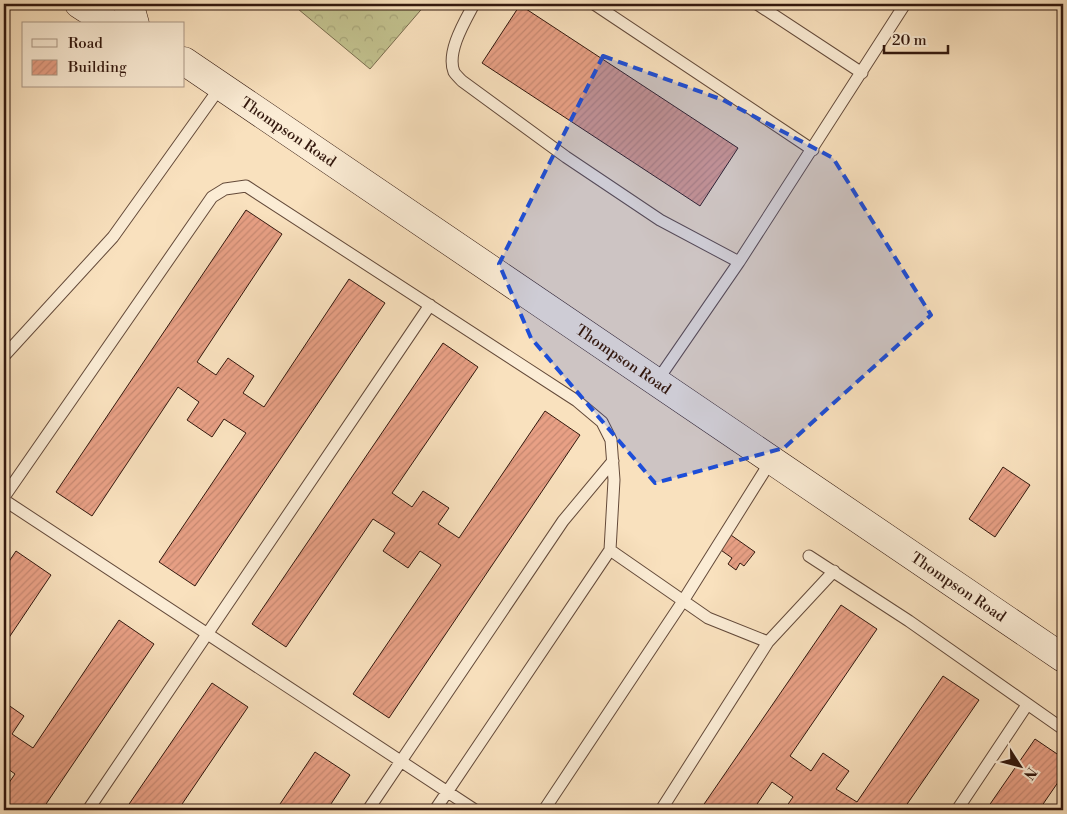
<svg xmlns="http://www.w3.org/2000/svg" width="1067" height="814" viewBox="0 0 1067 814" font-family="'Libre Bodoni',serif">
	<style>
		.forest { fill: url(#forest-crowns); stroke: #7a6c4e }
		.building { fill: url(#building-hatch); stroke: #33180e }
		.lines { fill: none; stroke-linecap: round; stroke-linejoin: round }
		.lane-casing { stroke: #644a3a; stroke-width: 13 }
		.secondary-casing { stroke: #33180e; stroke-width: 29 }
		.lane { stroke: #fbecd5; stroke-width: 11 }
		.secondary { stroke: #fbecd5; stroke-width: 28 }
		.marked { fill: #1d4ed8; fill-opacity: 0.2; stroke: #1d4ed8; stroke-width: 4; stroke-dasharray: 10 6; stroke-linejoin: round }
		.labels { text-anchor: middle; stroke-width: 4; stroke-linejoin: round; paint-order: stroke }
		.street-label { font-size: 15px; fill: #33180e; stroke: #fbecd5 }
	</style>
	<defs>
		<pattern id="forest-crowns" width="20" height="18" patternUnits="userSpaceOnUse" patternTransform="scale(1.25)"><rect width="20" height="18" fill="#c2c18e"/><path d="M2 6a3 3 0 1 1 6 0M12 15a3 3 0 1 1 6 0" fill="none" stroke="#a7a579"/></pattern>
		<pattern id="building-hatch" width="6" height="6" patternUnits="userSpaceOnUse" patternTransform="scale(1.25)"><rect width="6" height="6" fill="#e8a085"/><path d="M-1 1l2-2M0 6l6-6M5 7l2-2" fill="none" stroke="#c78972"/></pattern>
	</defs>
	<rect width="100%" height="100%" fill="#f9e1be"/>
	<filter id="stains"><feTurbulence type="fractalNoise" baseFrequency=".004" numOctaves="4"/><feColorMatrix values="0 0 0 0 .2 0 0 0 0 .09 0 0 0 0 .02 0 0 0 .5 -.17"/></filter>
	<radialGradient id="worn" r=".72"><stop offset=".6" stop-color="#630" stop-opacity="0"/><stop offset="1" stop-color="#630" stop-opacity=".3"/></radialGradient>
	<path class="forest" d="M 292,4 L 426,4 L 370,69 Z"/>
	<path class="building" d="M 520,5 L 738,148 L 700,206 L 482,63 Z
		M 246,210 L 282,234 L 197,362 L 216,375 L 228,358 L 254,376 L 243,393 L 264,407 L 349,279 L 385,303 L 195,586 L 159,562 L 246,433 L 224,419 L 212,437 L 187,420 L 199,402 L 178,387 L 92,516 L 56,492 Z
		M 443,343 L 478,367 L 392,493 L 412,507 L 423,491 L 449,508 L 438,524 L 459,538 L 545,411 L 580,435 L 389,718 L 353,694 L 441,565 L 420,551 L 408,568 L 383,551 L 395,533 L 373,519 L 286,647 L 252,624 Z
		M 1003,467 L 1030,485 L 995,537 L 969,519 Z
		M 728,533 L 755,552 L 744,566 L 740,563 L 736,570 L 728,564 L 732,558 L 718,548 Z
		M 16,551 L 51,575 L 4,645 L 4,569 Z
		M 841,605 L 877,629 L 790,756 L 811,771 L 823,753 L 849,771 L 836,789 L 857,802 L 943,676 L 979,700 L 903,810 L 784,810 L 793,797 L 772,782 L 753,810 L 700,810 Z
		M 119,620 L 154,644 L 42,810 L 4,810 L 4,790 L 15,774 L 4,766 L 4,702 L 24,716 L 12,734 L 33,748 Z
		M 212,683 L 248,707 L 178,810 L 125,810 Z
		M 1035,739 L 1063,758 L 1063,775 L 1039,810 L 986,810 Z
		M 315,752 L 350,775 L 327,810 L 276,810 Z"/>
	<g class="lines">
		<defs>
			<path id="lane" d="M 474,4 C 465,21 446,52 454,72 C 456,75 459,78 462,81 L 566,157 L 660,220 L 739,262
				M 594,4 L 813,150
				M 757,4 L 862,73
				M 4,356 L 113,237 L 221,86
				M 657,381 L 739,262 L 905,4
				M 4,497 L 212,197 L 225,189 L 246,186 L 577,401 L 602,422 L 611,440 L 614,480 L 610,550 L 435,810
				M 4,500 L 475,810
				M 610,550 L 708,618 L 768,642
				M 809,556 L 909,621 L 1063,729
				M 88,810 L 430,305
				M 368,810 L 563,521 L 613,461
				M 544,810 L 683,601 L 772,459
				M 661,810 L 768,642 L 834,571
				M 957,810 L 1027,705"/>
			<g id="secondary">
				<path d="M 79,4 L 110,24"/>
				<path d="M 127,4 L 130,6 L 135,24"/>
				<path id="s1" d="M 184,61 L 1063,658"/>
			</g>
		</defs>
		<use href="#lane" class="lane-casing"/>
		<use href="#secondary" class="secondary-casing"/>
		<use href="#lane" class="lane"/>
		<use href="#secondary" class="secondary"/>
	</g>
	<path class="marked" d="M 603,56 L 723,100 L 833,158 L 931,315 L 784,448 L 655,483 L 531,338 L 499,264 Z"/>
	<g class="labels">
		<g class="street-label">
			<text dy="5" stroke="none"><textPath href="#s1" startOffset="126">Thompson Road</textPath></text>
			<text dy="5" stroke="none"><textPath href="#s1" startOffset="531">Thompson Road</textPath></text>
			<text dy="5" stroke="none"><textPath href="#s1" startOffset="936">Thompson Road</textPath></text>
		</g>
	</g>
	<rect width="1067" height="814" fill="none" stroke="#f9e1be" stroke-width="20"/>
	<rect x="5" y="5" width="1057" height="804" fill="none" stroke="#33180e" stroke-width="2.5"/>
	<rect x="10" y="10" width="1047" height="794" fill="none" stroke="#33180e"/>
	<rect x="22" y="22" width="162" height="65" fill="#fbecd5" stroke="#ab9785"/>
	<rect x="32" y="39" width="25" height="8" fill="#fbecd5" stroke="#ab9785"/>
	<text x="68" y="48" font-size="15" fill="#33180e">Road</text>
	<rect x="32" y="60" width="25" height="15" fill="url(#building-hatch)" stroke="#ab9785"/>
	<text x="68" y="72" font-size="15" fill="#33180e">Building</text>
	<g transform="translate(1020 766) rotate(126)" stroke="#fbecd5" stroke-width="4" paint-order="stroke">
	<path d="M0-4L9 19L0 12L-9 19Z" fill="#33180e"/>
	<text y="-8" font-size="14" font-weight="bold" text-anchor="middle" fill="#33180e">N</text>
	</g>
	<path d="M884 45v8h64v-8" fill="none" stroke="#33180e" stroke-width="2.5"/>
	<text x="892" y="45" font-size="15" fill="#33180e" stroke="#fbecd5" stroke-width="4" paint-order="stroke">20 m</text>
	<rect width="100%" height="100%" filter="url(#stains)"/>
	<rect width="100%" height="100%" fill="url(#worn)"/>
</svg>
